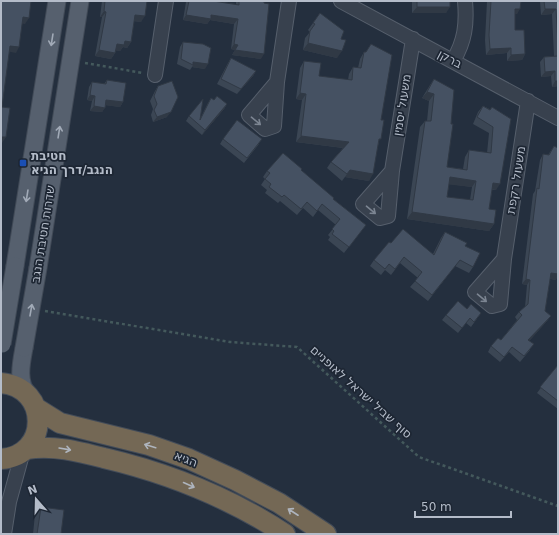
<svg xmlns="http://www.w3.org/2000/svg" width="559" height="535" viewBox="0 0 559 535" font-family="'DejaVu Sans','Noto Sans Hebrew',sans-serif">
	<style>
		.lines { fill: none; stroke-linecap: round; stroke-linejoin: round }
		.minor-casing { stroke: #565f6c; stroke-width: 16 }
		.major-casing { stroke: #414a57; stroke-width: 19 }
		.highway-casing { stroke: #434c59; stroke-width: 22 }
		.path { stroke: #44595c; stroke-width: 2.5; stroke-dasharray: 3 3; stroke-linecap: butt }
		.minor { stroke: #38414e; stroke-width: 14 }
		.major { stroke: #56606e; stroke-width: 17 }
		.highway { stroke: #746855; stroke-width: 20 }
		.major-bridge-casing { stroke: #414a57; stroke-width: 19; stroke-linecap: butt }
		.major-bridge { stroke: #56606e; stroke-width: 17 }
		.wall { fill: #3b4654; fill-rule: evenodd }
		.shaded-wall { fill: #303945 }
		.building { fill: #455162; stroke: #303945; fill-rule: evenodd }
		.oneway { stroke: #a1aab7 }
		.oneway2 { stroke: #7c8592 }
		.oneway3 { stroke: #aeb4bd }
		.transit-dot { fill: #1a4fb4; stroke: #1d2633; stroke-width: 1.5 }
		.labels { text-anchor: middle; stroke-width: 3.5; stroke-linejoin: round; paint-order: stroke }
		.street-label { font-size: 12px; fill: #b4bcc9; stroke: #1d2633 }
		.poi-label { font-size: 12px; font-weight: bold; fill: #b4bcc9; stroke: #1d2633; text-anchor: start }
	</style>
	<rect width="100%" height="100%" fill="#242f3e"/>
	<g class="lines">
		<defs>
			<path id="minor" d="M 341,1 L 558,118
				M 453,61 C 465,41 467,24 465,1
				M 155,75 L 166,1
				M 277,82 L 249,115 L 265,129 L 274,126 L 277,82 L 289,1
				M 392,171 L 363,204 L 380,218 L 388,216 L 392,171 L 413,39
				M 504,259 L 475,292 L 492,306 L 500,304 L 504,259 L 528,101
				M 4,534 L 9,502 L 23,451"/>
			<path id="major" d="M 15,266 L 57,1
				M 38,268 L 80,1
				M 24,348 C 21,364 17,382 28,395"/>
			<path id="highway" d="M 1,383 C 50,387 50,456 1,459
				M 36,408 L 60,423 L 149,445 L 189,459 L 235,480 L 279,503 L 326,534
				M 26,449 C 54,445 77,451 104,458 C 168,473 230,498 285,534"/>
		</defs>
		<use href="#minor" class="minor-casing"/>
		<use href="#major" class="major-casing"/>
		<use href="#highway" class="highway-casing"/>
		<path class="path" d="M 85,63 L 143,73
			M 45,311 L 230,342 L 297,347 L 419,457 L 558,506"/>
		<use href="#minor" class="minor"/>
		<use href="#major" class="major"/>
		<use href="#highway" class="highway"/>
		<defs>
			<path id="major-bridge" d="M 2,344 L 15,266
				M 24,348 L 38,268"/>
		</defs>
		<use href="#major-bridge" class="major-bridge-casing"/>
		<use href="#major-bridge" class="major-bridge"/>
	</g>
	<path class="wall" d="M 102,1 L 147,1 L 141,22 L 134,21 L 131,42 L 127,48 L 123,47 L 120,51 L 115,50 L 115,53 L 111,59 L 95,56 L 102,17 L 100,17 Z
		M 187,1 L 213,1 L 236,4 L 236,1 L 264,1 L 261,59 L 232,55 L 235,50 L 231,49 L 234,24 L 210,20 L 207,24 L 183,20 L 186,2 Z
		M 412,1 L 450,1 L 446,13 L 412,13 Z
		M 487,1 L 521,1 L 517,14 L 515,14 L 515,30 L 525,54 L 522,60 L 507,61 L 507,53 L 486,55 L 485,40 Z
		M 540,1 L 558,1 L 558,86 L 552,87 L 551,76 L 541,77 L 540,62 L 544,57 L 554,56 L 552,14 L 541,15 Z
		M 320,13 L 341,39 L 337,58 L 303,50 L 305,38 L 310,32 L 308,30 Z
		M 183,42 L 205,69 L 192,67 L 190,70 L 177,64 L 180,47 Z
		M 371,44 L 381,120 L 379,142 L 369,181 L 345,177 L 342,181 L 327,168 L 331,162 L 343,148 L 296,142 L 302,100 L 296,99 L 300,68 L 304,61 L 319,76 L 348,80 L 349,74 L 353,67 L 358,68 L 360,59 L 364,52 L 366,52 Z
		M 231,58 L 256,71 L 253,76 L 237,94 L 217,84 L 228,63 Z
		M 434,79 L 447,167 L 463,169 L 465,157 L 469,150 L 487,153 L 489,133 L 473,124 L 478,112 L 483,106 L 511,119 L 496,190 L 492,190 L 489,209 L 494,224 L 489,231 L 407,219 L 420,127 L 425,121 L 427,121 L 429,101 L 422,98 L 430,85 ZM 449,184 L 472,187 L 470,200 L 447,197 Z
		M 107,80 L 123,102 L 120,107 L 106,105 L 102,112 L 90,111 L 92,101 L 87,100 L 89,87 L 92,82 L 104,84 Z
		M 158,86 L 167,117 L 153,122 L 151,115 L 153,109 L 150,101 L 155,91 Z
		M 211,98 L 214,100 L 227,104 L 224,109 L 202,135 L 186,121 L 189,116 L 201,117 L 208,103 Z
		M 223,139 L 259,144 L 244,163 L 220,144 Z
		M 554,146 L 556,280 L 550,279 L 545,311 L 551,316 L 547,321 L 529,341 L 530,350 L 520,362 L 509,352 L 500,362 L 488,352 L 491,346 L 501,340 L 517,320 L 515,317 L 519,312 L 525,307 L 527,285 L 522,284 L 533,194 L 535,191 L 540,160 L 543,154 L 548,155 Z
		M 301,170 L 333,199 L 366,225 L 344,253 L 328,240 L 330,237 L 328,235 L 336,225 L 318,210 L 313,217 L 303,208 L 297,215 L 280,201 L 278,203 L 265,193 L 267,190 L 261,185 L 265,179 L 263,177 L 267,171 Z
		M 445,232 L 465,246 L 473,267 L 469,273 L 455,266 L 428,301 L 410,287 L 418,278 L 400,263 L 391,275 L 385,270 L 381,275 L 370,266 L 374,260 L 391,243 L 433,254 L 441,238 Z
		M 467,309 L 481,313 L 471,327 L 466,323 L 458,333 L 442,320 L 446,315 Z
		M 558,365 L 558,409 L 537,393 Z
		M 41,507 L 61,534 L 33,534 L 35,514 Z"/>
	<path class="shaded-wall" d="M 417,7 L 450,7 L 446,13 L 412,13 Z
		M 515,9 L 520,9 L 517,14 L 511,14 Z
		M 545,9 L 556,9 L 552,14 L 541,15 Z
		M 104,11 L 106,12 L 102,17 L 100,17 Z
		M 135,15 L 145,16 L 141,22 L 131,21 Z
		M 186,15 L 211,15 L 238,19 L 234,24 L 210,20 L 207,24 L 183,20 Z
		M 23,17 L 29,18 L 25,24 L 19,23 Z
		M 125,41 L 131,42 L 127,48 L 123,47 L 120,51 L 113,50 L 117,44 Z
		M 308,43 L 342,51 L 337,58 L 303,50 Z
		M 234,44 L 238,45 L 235,50 L 231,49 Z
		M 10,46 L 19,47 L 16,53 L 6,51 Z
		M 511,48 L 507,53 L 486,55 L 490,49 Z
		M 99,50 L 115,53 L 111,59 L 95,56 Z
		M 235,50 L 264,54 L 261,59 L 232,55 Z
		M 525,54 L 522,60 L 507,61 L 511,55 Z
		M 193,62 L 208,64 L 205,69 L 192,67 L 193,65 Z
		M 256,71 L 253,76 L 237,94 L 241,89 Z
		M 555,71 L 551,76 L 541,77 L 545,72 Z
		M 555,81 L 558,81 L 558,86 L 552,87 Z
		M 427,92 L 434,94 L 429,101 L 422,98 Z
		M 300,93 L 306,94 L 302,100 L 296,99 Z
		M 90,95 L 95,96 L 92,101 L 87,100 Z
		M 106,100 L 123,102 L 120,107 L 103,105 Z
		M 227,104 L 224,109 L 202,135 L 205,130 Z
		M 94,106 L 105,108 L 102,112 L 90,111 Z
		M 171,112 L 167,117 L 153,122 L 157,117 Z
		M 301,136 L 349,142 L 344,148 L 296,142 Z
		M 1,137 L 6,137 L 2,143 L 1,143 Z
		M 350,170 L 373,174 L 369,181 L 345,177 L 342,181 Z
		M 450,177 L 476,181 L 472,187 L 445,184 Z
		M 493,183 L 500,184 L 496,190 L 489,189 Z
		M 412,212 L 494,224 L 489,231 L 407,219 Z
		M 551,273 L 558,274 L 558,277 L 556,280 L 547,278 Z
		M 526,279 L 530,280 L 527,285 L 522,284 Z
		M 551,316 L 547,321 L 525,346 L 528,340 Z"/>
	<path class="building" d="M 1,1 L 31,1 L 29,18 L 23,17 L 19,47 L 10,46 L 2,107 L 10,108 L 6,137 L 1,137 Z
		M 105,1 L 147,1 L 145,16 L 135,15 L 131,42 L 125,41 L 124,45 L 117,44 L 115,53 L 99,50 L 106,12 L 104,11 Z
		M 189,1 L 213,1 L 239,5 L 239,1 L 264,1 L 264,3 L 269,4 L 264,54 L 235,50 L 238,45 L 234,44 L 238,19 L 211,15 L 211,19 L 186,15 Z
		M 417,1 L 450,1 L 450,7 L 417,7 Z
		M 491,1 L 521,1 L 520,9 L 515,9 L 515,30 L 524,30 L 525,54 L 511,55 L 511,48 L 490,49 L 489,35 Z
		M 544,1 L 558,1 L 558,46 L 556,9 L 545,9 Z
		M 320,13 L 344,31 L 341,39 L 346,40 L 342,51 L 308,43 L 310,31 L 315,24 L 313,23 Z
		M 183,42 L 203,44 L 211,48 L 208,64 L 193,62 L 193,65 L 181,59 Z
		M 371,44 L 392,55 L 381,120 L 384,120 L 381,139 L 379,139 L 373,174 L 350,170 L 347,174 L 331,162 L 349,142 L 301,136 L 306,94 L 300,93 L 304,61 L 321,63 L 319,76 L 352,80 L 353,67 L 361,68 L 364,52 L 366,52 Z
		M 558,56 L 558,81 L 555,81 L 555,71 L 545,72 L 544,57 Z
		M 231,58 L 256,71 L 241,89 L 221,79 Z
		M 434,79 L 454,90 L 451,124 L 453,124 L 447,167 L 467,170 L 469,150 L 491,153 L 493,127 L 477,117 L 483,106 L 490,110 L 492,107 L 511,119 L 500,184 L 493,183 L 489,209 L 496,210 L 494,224 L 412,212 L 425,121 L 431,121 L 434,94 L 427,92 ZM 450,177 L 476,181 L 473,200 L 447,197 Z
		M 107,80 L 126,83 L 123,102 L 106,100 L 105,108 L 94,106 L 95,96 L 90,95 L 92,82 L 106,84 Z
		M 172,81 L 178,97 L 171,112 L 157,117 L 154,110 L 157,104 L 154,96 L 158,86 Z
		M 217,96 L 227,104 L 205,130 L 189,116 L 203,99 L 200,120 L 211,98 L 214,100 Z
		M 237,120 L 262,139 L 247,158 L 223,139 Z
		M 554,146 L 558,148 L 558,274 L 551,273 L 545,311 L 551,316 L 528,340 L 534,344 L 524,356 L 512,347 L 504,357 L 491,346 L 498,338 L 501,340 L 522,315 L 519,312 L 528,304 L 530,280 L 526,279 L 537,188 L 539,189 L 543,154 L 549,155 Z
		M 283,153 L 302,169 L 301,170 L 334,198 L 333,199 L 366,225 L 349,247 L 332,234 L 334,231 L 332,229 L 340,219 L 322,204 L 317,211 L 307,202 L 301,209 L 284,195 L 282,197 L 269,187 L 271,184 L 265,179 L 270,173 L 267,171 Z
		M 403,229 L 434,255 L 445,232 L 467,243 L 465,246 L 480,253 L 473,267 L 460,260 L 432,295 L 415,281 L 422,272 L 404,257 L 395,269 L 389,264 L 385,269 L 374,260 L 389,242 L 391,243 Z
		M 458,301 L 467,309 L 471,304 L 481,313 L 474,322 L 470,318 L 462,328 L 446,315 Z
		M 558,365 L 558,401 L 540,387 Z
		M 41,507 L 64,510 L 61,534 L 37,534 Z"/>
	<defs><path id="oneway-shaft" d="M-6 0H5M1.5-3L5.5 0L1.5 3" fill="none" stroke-width="1.6" stroke-linecap="round" stroke-linejoin="round"/></defs>
	<g class="oneway">
		<use href="#oneway-shaft" transform="translate(52 40) rotate(99)"/>
		<use href="#oneway-shaft" transform="translate(59 132) rotate(-81)"/>
		<use href="#oneway-shaft" transform="translate(27 196) rotate(99)"/>
		<use href="#oneway-shaft" transform="translate(31 310) rotate(-80)"/>
	</g>
	<g class="oneway2">
		<use href="#oneway-shaft" transform="translate(256 121) rotate(40)"/>
		<use href="#oneway-shaft" transform="translate(371 210) rotate(40)"/>
		<use href="#oneway-shaft" transform="translate(482 298) rotate(40)"/>
	</g>
	<g class="oneway3">
		<use href="#oneway-shaft" transform="translate(150 446) rotate(-163)"/>
		<use href="#oneway-shaft" transform="translate(65 449) rotate(10)"/>
		<use href="#oneway-shaft" transform="translate(189 485) rotate(24)"/>
		<use href="#oneway-shaft" transform="translate(293 512) rotate(-147)"/>
	</g>
	<rect class="transit-dot" x="19" y="159" width="8" height="8" rx="2"/>
	<g class="labels">
		<g class="street-label">
			<text transform="translate(450 59) rotate(28)" y="4">ברקן</text>
			<text transform="translate(402 105) rotate(-81)" y="4">משעול יסמין</text>
			<text transform="translate(516 180) rotate(-81)" y="4">משעול רקפת</text>
			<text transform="translate(43 234) rotate(-81)" y="4">שדרות חטיבת הנגב</text>
			<text transform="translate(361 392) rotate(42)" y="4">סוף שביל ישראל לאופניים</text>
			<text transform="translate(186 459) rotate(21)" y="4">הגיא</text>
		</g>
		<g class="poi-label">
			<text x="31" y="160">חטיבת<tspan x="31" dy="14">הנגב/דרך הגיא</tspan></text>
		</g>
	</g>
	<rect width="559" height="535" fill="none" stroke="#b4bcc9" stroke-width="4"/>
	<g transform="translate(36 499) rotate(340)" stroke="#1d2633" stroke-width="3" paint-order="stroke">
	<path d="M0-3L7 15L0 10L-7 15Z" fill="#b4bcc9"/>
	<text y="-6" font-size="11" font-weight="bold" text-anchor="middle" fill="#b4bcc9">N</text>
	</g>
	<path d="M415 511v6h96v-6" fill="none" stroke="#b4bcc9" stroke-width="2"/>
	<text x="421" y="511" font-size="12" fill="#b4bcc9" stroke="#1d2633" stroke-width="3" paint-order="stroke">50 m</text>
</svg>
